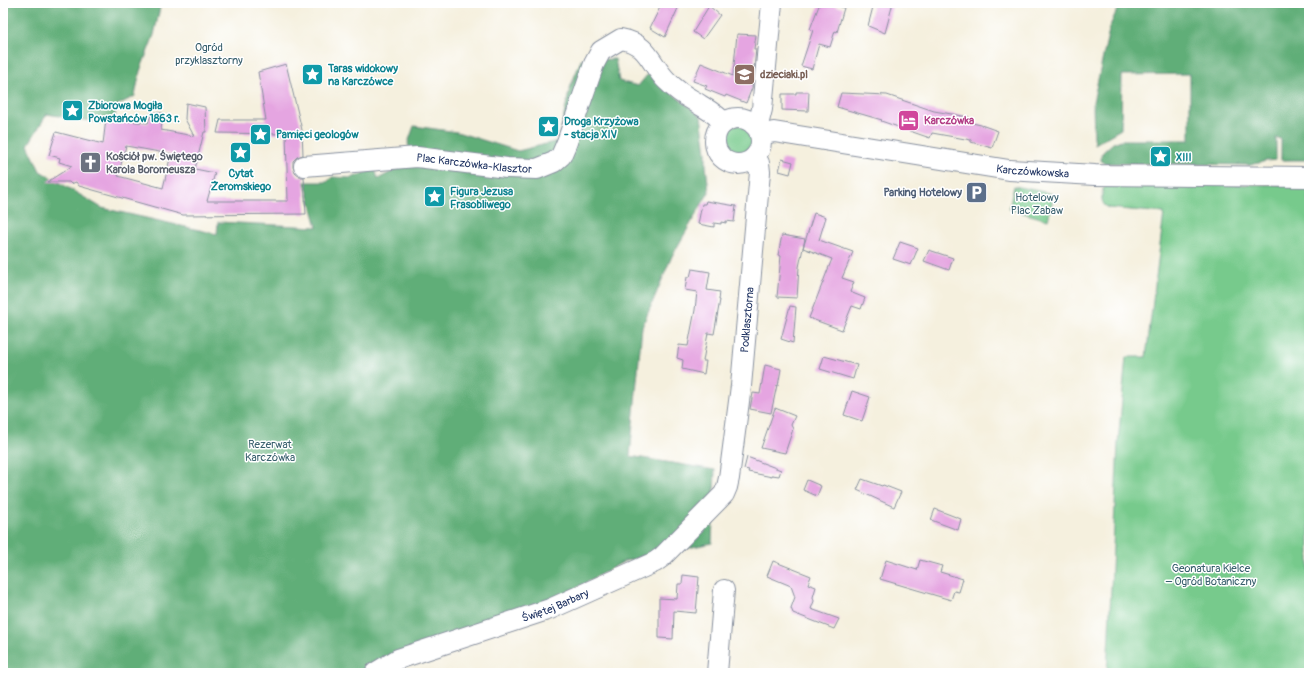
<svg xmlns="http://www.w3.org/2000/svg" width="1312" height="676" viewBox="0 0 1312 676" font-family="Pangolin,sans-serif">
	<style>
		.green { fill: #77ca8c; stroke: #497c75 }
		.forest { fill: #61ae78; stroke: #3e6e6b }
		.building { fill: #e5a5e1; fill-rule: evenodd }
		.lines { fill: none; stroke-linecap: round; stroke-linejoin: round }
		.minor-casing { stroke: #88909e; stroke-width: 22 }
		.minor { stroke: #fff; stroke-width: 20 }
		.labels { text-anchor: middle; stroke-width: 3; stroke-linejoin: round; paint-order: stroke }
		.park-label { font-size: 11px; fill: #375e6c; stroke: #fff }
		.culture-label { font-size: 11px; font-weight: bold; fill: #0d838f; stroke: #fff; text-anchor: start }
		.education-label { font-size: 11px; font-weight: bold; fill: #785e54; stroke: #fff; text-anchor: start }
		.hotel-label { font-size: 11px; font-weight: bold; fill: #b23c85; stroke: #fff; text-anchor: start }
		.worship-label { font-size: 11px; font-weight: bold; fill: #5b616d; stroke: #fff; text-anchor: start }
		.street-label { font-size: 11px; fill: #1b2f5e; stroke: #fff }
		.service-label { font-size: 11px; font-weight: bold; fill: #4e5e75; stroke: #fff; text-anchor: end }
	</style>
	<rect width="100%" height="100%" fill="#fff"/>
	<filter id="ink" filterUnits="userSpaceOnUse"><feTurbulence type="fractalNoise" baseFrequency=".025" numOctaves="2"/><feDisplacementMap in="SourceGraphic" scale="8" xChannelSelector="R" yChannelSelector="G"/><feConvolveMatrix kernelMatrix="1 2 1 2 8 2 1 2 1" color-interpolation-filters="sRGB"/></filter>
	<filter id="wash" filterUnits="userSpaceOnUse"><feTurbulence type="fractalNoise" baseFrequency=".012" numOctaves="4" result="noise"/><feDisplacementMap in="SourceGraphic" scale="16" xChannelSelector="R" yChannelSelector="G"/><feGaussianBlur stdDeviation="0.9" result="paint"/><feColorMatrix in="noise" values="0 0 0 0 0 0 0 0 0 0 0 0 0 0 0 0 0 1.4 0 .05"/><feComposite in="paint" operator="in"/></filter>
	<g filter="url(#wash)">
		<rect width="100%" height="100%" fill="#f5f0de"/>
		<path class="green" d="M721 141a16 16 0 1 1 32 0a16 16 0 1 1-32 0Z
			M 1108,184 L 1309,185 L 1309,673 L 1107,673 L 1118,443 L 1126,357 L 1146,357 L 1164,213 L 1108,208 C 1101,204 1101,197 1103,189 Z
			M 1014,186 L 1054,194 L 1048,220 L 1009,209 Z"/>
		<path class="forest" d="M 3,3 L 161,3 L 154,35 L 140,71 L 135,96 L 116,106 L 114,125 L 47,114 L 28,145 L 40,171 L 102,208 L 217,234 L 218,222 L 317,227 L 305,182 L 327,182 L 332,177 L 351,178 L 375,169 L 378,179 L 410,162 L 410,151 L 408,143 L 414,126 L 457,132 L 518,151 L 558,141 L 570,88 L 581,60 L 615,59 L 619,81 L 638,86 L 648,74 L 701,116 L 706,152 L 706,166 L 709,192 L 672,256 L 642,327 L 630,456 L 715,470 L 712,543 L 625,561 L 549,603 L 381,673 L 3,673 Z
			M 1120,3 L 1309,3 L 1309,160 L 1281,160 L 1281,139 L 1276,138 L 1276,160 L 1266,161 L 1251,165 L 1103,163 L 1101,160 L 1102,153 L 1113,143 L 1121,140 L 1190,140 L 1190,74 L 1122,75 L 1121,129 L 1095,144 L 1094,137 L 1093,102 L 1107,39 L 1110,26 Z"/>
		<g id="blocks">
			<path class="building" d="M 662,3 L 673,3 L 679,6 L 665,37 L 650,28 Z
				M 820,3 L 825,3 L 844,8 L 837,32 L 835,31 L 830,47 L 819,44 L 812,69 L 801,66 L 813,30 L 810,29 Z
				M 874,3 L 893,3 L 885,33 L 868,26 Z
				M 709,6 L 720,15 L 703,39 L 693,32 Z
				M 737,34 L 756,35 L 754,49 L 756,49 L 752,88 L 746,103 L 726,95 L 725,97 L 705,89 L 707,86 L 693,81 L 701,63 L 733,76 Z
				M 286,64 L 302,130 L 303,155 L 297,157 L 293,161 L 293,167 L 295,173 L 299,177 L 304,177 L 306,214 L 183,215 L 79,186 L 76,182 L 71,184 L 69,182 L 47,182 L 72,166 L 59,162 L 60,158 L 49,155 L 56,132 L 103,144 L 106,119 L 148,123 L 152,112 L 163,113 L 161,130 L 194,136 L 185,119 L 186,103 L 205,107 L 206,132 L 204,132 L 195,169 L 215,173 L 207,201 L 288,201 L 286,134 L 217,133 L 220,120 L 266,120 L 258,72 ZM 126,146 L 171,154 L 163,188 L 118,176 Z
				M 796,92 L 809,92 L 808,111 L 782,110 L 782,94 L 796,94 Z
				M 841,93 L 887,95 L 934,111 L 969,117 L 968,122 L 981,125 L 998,131 L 992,148 L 971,142 L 971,140 L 932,133 L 930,138 L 881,121 L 882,120 L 837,107 Z
				M 782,159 L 793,162 L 790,174 L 779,171 Z
				M 706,201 L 736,206 L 734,222 L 726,221 L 726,223 L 721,222 L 721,224 L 714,223 L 714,227 L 698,224 L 702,204 L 705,204 Z
				M 814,213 L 826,217 L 819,240 L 853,252 L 842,278 L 854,282 L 850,292 L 865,298 L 861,309 L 852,306 L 842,330 L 809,318 L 832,259 L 803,248 L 799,267 L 797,298 L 777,297 L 781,256 L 778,255 L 782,235 L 805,239 L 803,248 Z
				M 900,242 L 918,248 L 911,265 L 893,259 Z
				M 929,250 L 953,258 L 949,270 L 924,261 Z
				M 692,269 L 710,272 L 707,290 L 720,292 L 719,300 L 720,300 L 714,334 L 708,333 L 703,361 L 706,361 L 704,374 L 682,369 L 683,360 L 677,358 L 679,345 L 688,346 L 695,310 L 697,292 L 685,290 L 687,277 L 690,277 Z
				M 790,306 L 796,307 L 793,343 L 781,339 Z
				M 824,356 L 857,365 L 853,379 L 820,369 Z
				M 765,365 L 781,369 L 778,386 L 777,385 L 771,413 L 750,409 L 753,393 L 760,394 Z
				M 852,391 L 870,397 L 862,421 L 844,415 Z
				M 775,408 L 795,416 L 791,425 L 793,429 L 785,453 L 761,448 Z
				M 747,457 L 781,470 L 779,476 L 772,475 L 772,477 L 748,472 L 749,470 L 744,469 Z
				M 862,479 L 882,486 L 883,485 L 901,492 L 894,507 L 857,490 Z
				M 807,480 L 821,486 L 817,496 L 803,490 Z
				M 935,509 L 961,519 L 958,530 L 931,520 Z
				M 886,560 L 917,570 L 920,560 L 942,566 L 940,572 L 963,579 L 959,592 L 954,591 L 951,600 L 880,579 Z
				M 773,561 L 811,576 L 808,584 L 816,587 L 813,597 L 814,601 L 811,609 L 839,619 L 834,629 L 793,613 L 791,608 L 795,597 L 791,586 L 767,576 Z
				M 683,575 L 699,577 L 696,613 L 674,611 L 673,639 L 659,638 L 659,598 L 677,599 L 678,584 L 682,584 Z"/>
		</g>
	</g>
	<g filter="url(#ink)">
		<use href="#blocks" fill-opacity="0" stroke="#88909e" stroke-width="1"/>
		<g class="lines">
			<defs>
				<g id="minor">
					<circle cx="738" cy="141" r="23"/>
					<path d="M 754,125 L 759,121 L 762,109 L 772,3"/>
					<path id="s1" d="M 760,135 L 774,132 L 1009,170 L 1095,175 L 1309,177"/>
					<path id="s2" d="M 304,166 L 417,157 L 507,168 L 537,169 L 554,162 L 561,156 L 567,142 L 594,64 L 601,51 L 621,39 C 649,44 650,64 667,81 C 675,89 685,96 694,101 C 704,108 716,113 724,123"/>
					<path id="s3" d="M 375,673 L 398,659 L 550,609 L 655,562 L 662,557 L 724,494 L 727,487 L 729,478 L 741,386 L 760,172 L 759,163 L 755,157"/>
					<path d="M 717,673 L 724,590"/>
				</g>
			</defs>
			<use href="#minor" class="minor-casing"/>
			<use href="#minor" class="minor"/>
		</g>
	</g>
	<defs>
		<symbol id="sight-square" viewBox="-11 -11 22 22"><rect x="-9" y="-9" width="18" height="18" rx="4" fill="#0f9aa8" stroke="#fff"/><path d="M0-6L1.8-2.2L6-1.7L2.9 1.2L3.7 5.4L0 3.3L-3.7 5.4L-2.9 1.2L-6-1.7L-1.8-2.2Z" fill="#fff"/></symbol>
		<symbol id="school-square" viewBox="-11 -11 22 22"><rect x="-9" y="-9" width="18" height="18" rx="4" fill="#8d6e63" stroke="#fff"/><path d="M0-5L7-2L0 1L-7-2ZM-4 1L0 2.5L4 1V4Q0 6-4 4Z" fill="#fff"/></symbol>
		<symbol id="hotel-square" viewBox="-11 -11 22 22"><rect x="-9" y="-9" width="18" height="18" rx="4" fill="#d1479c" stroke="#fff"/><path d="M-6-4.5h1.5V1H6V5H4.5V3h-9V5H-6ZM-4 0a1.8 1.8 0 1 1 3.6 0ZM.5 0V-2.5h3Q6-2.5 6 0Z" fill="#fff"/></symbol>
		<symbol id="church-square" viewBox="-11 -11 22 22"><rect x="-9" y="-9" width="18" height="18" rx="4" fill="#6b7280" stroke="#fff"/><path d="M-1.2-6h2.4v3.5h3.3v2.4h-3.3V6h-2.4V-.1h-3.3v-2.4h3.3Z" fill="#fff"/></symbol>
		<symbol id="parking-square" viewBox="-11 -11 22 22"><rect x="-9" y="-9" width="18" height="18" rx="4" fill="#5c6f8a" stroke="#fff"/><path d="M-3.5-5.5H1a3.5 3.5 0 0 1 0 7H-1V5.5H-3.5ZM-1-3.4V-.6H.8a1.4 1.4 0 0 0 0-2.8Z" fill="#fff"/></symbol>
	</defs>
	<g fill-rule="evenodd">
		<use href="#sight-square" x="300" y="62" width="25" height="25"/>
		<use href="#school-square" x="732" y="62" width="25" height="25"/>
		<use href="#sight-square" x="60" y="98" width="25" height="25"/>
		<use href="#hotel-square" x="896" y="108" width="25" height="25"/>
		<use href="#sight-square" x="536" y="114" width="25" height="25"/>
		<use href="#sight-square" x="248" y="122" width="25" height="25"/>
		<use href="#sight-square" x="228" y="140" width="25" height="25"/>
		<use href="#sight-square" x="1148" y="144" width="25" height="25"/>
		<use href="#church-square" x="78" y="150" width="25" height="25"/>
		<use href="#parking-square" x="964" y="180" width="25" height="25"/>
		<use href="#sight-square" x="422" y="184" width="25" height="25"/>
	</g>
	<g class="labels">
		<g class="park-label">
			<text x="209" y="51">Ogród<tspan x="209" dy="13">przyklasztorny</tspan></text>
			<text x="1037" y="201">Hotelowy<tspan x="1037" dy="13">Plac Zabaw</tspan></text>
			<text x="270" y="448">Rezerwat<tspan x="270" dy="13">Karczówka</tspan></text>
			<text x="1211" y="572">Geonatura Kielce<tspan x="1211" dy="13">– Ogród Botaniczny</tspan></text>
		</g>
		<g class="culture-label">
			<text x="328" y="72">Taras widokowy<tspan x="328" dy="13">na Karczówce</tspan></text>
			<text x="88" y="109">Zbiorowa Mogiła<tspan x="88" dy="13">Powstańców 1863 r.</tspan></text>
			<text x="564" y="125">Droga Krzyżowa<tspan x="564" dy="13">- stacja XIV</tspan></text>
			<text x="276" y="138">Pamięci geologów</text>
			<text x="1176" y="161">XIII</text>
			<text x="241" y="177" text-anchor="middle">Cytat<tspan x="241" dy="13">Żeromskiego</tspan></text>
			<text x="450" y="195">Figura Jezusa<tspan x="450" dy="13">Frasobliwego</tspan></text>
		</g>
		<g class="education-label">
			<text x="760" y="78">dzieciaki.pl</text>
		</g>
		<g class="hotel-label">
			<text x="924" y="124">Karczówka</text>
		</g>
		<g class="worship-label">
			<text x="106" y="160">Kościół pw. Świętego<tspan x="106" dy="13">Karola Boromeusza</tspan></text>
		</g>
		<g class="street-label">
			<text dy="4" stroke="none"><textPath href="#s2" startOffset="171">Plac Karczówka-Klasztor</textPath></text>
			<text dy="4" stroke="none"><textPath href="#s1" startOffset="276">Karczówkowska</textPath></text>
			<text dy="4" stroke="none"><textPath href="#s3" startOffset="575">Podklasztorna</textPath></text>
			<text dy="4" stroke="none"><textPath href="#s3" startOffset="193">Świętej Barbary</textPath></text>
		</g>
		<g class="service-label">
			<text x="962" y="196">Parking Hotelowy</text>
		</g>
	</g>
	<rect width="1312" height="676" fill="none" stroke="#fff" stroke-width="16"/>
</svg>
